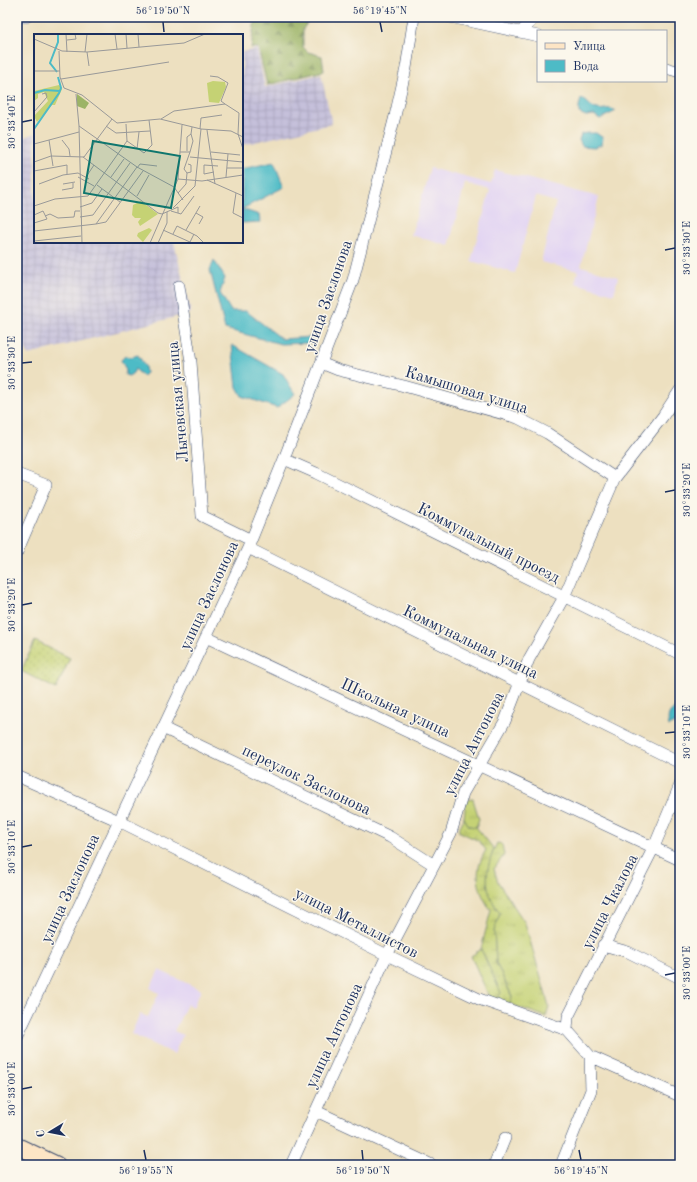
<svg xmlns="http://www.w3.org/2000/svg" width="697" height="1182" viewBox="0 0 697 1182" font-family="'Old Standard TT',serif">
	<style>
		.built { fill: #e2d4f3 }
		.industrial { fill: url(#industrial-grid) }
		.grass { fill: url(#grass-tufts); stroke: #708069 }
		.forest { fill: url(#forest-firs); stroke: #5c7262 }
		.wetland { fill: url(#wetland-marsh); stroke: #708069 }
		.park { fill: url(#park-dots); stroke: #708069 }
		.water { fill: #4dbbc6; stroke: #347592 }
		.lines { fill: none; stroke-linecap: round; stroke-linejoin: round }
		.street-casing { stroke: #3a4a6d; stroke-width: 12 }
		.secondary-casing { stroke: #3a4a6d; stroke-width: 18 }
		.street { stroke: #fff; stroke-width: 11 }
		.secondary { stroke: #fde5c5; stroke-width: 16 }
		.ticks { fill: none; stroke: #1b2f5e; stroke-width: 1.5 }
		.labels { text-anchor: middle; stroke-width: 3; stroke-linejoin: round; paint-order: stroke }
		.street-label { font-size: 16px; fill: #1b2f5e; stroke: #fbf7ec }
		.inset-river { fill: none; stroke: #4dbbc6; stroke-width: 2 }
		.inset-road { fill: none; stroke: #999; stroke-width: 1 }
		.view { fill: #0f766e; fill-opacity: 0.15; stroke: #0f766e; stroke-width: 2 }
		.inset-edge { fill: none; stroke: #1b2f5e; stroke-width: 2 }
		.neatline { fill: none; stroke: #1b2f5e; stroke-width: 1.5 }
		.ticks-label { font-size: 10px; text-anchor: middle; fill: #1b2f5e }
	</style>
	<defs>
		<pattern id="industrial-grid" width="8" height="8" patternUnits="userSpaceOnUse"><rect width="8" height="8" fill="#c5c0da"/><path d="M0 4h8M4 0v8" fill="none" stroke="#a9a5be"/></pattern>
		<pattern id="grass-tufts" width="24" height="20" patternUnits="userSpaceOnUse"><rect width="24" height="20" fill="#c5d274"/><path d="M3 7l-1-3M5 7V3M7 7l1-3M15 17l-1-3M17 17v-4M19 17l1-3" fill="none" stroke="#a9b567"/></pattern>
		<pattern id="forest-firs" width="22" height="20" patternUnits="userSpaceOnUse"><rect width="22" height="20" fill="#9cb466"/><path d="M5 1l3.5 6h-7zM16 11l3.5 6h-7z" fill="#7e9357"/></pattern>
		<pattern id="wetland-marsh" width="20" height="14" patternUnits="userSpaceOnUse"><rect width="20" height="14" fill="#c5d274"/><path d="M1 5h8M5 5V1M11 12h8M15 12V8" fill="none" stroke="#a9b567"/></pattern>
		<pattern id="park-dots" width="8" height="8" patternUnits="userSpaceOnUse"><rect width="8" height="8" fill="#c5d274"/><path d="M2 2h.1M6 6h.1" fill="none" stroke="#a9b567" stroke-width="1.8" stroke-linecap="round"/></pattern>
	</defs>
	<rect width="100%" height="100%" fill="#fbf7ec"/>
	<filter id="ink" filterUnits="userSpaceOnUse"><feTurbulence type="fractalNoise" baseFrequency=".025" numOctaves="2"/><feDisplacementMap in="SourceGraphic" scale="8" xChannelSelector="R" yChannelSelector="G"/><feConvolveMatrix kernelMatrix="1 2 1 2 8 2 1 2 1" color-interpolation-filters="sRGB"/></filter>
	<filter id="wash" filterUnits="userSpaceOnUse"><feTurbulence type="fractalNoise" baseFrequency=".012" numOctaves="4" result="noise"/><feDisplacementMap in="SourceGraphic" scale="16" xChannelSelector="R" yChannelSelector="G"/><feGaussianBlur stdDeviation="0.9" result="paint"/><feColorMatrix in="noise" values="0 0 0 0 0 0 0 0 0 0 0 0 0 0 0 0 0 1.4 0 .05"/><feComposite in="paint" operator="in"/></filter>
	<g filter="url(#wash)">
		<rect width="100%" height="100%" fill="#ede0c0"/>
		<path class="built" d="M 430,168 L 491,184 L 495,170 L 599,197 L 581,266 L 618,277 L 614,294 L 575,283 L 578,271 L 541,262 L 556,202 L 536,196 L 515,273 L 471,261 L 490,190 L 465,183 L 449,246 L 411,235 Z
			M 159,970 L 201,990 L 193,1007 L 187,1004 L 174,1031 L 183,1035 L 174,1054 L 131,1034 L 140,1014 L 148,1017 L 159,993 L 150,988 Z"/>
		<path class="industrial" d="M 257,49 L 265,87 L 321,74 L 332,124 L 242,145 L 242,52 Z
			M 35,133 L 35,242 L 174,242 L 191,313 L 28,355 L 17,326 L 17,140 Z"/>
		<path class="grass" d="M 473,799 L 479,819 L 476,827 L 469,826 L 464,818 L 466,800 Z
			M 497,843 L 502,844 L 504,855 L 494,869 L 498,882 L 525,923 L 549,1006 L 546,1017 L 510,1004 L 512,996 L 496,963 L 494,931 L 500,913 C 481,888 485,869 497,843 Z
			M 481,949 L 501,993 L 496,1000 L 490,999 L 471,956 Z"/>
		<path class="forest" d="M 255,17 L 311,17 L 303,29 L 303,47 L 308,52 L 322,56 L 324,71 L 267,85 L 258,48 L 251,48 Z"/>
		<path class="wetland" d="M 680,402 L 680,425 L 673,416 Z
			M 464,818 L 469,826 L 476,827 L 494,849 C 484,873 484,892 500,913 L 494,931 L 496,963 L 512,997 L 510,1004 L 496,1000 L 501,993 L 481,949 L 491,910 C 477,891 473,871 486,850 L 479,841 L 458,831 Z"/>
		<path class="park" d="M 35,641 L 70,658 L 56,689 L 21,671 Z"/>
		<path class="water" d="M 581,99 C 588,100 590,108 597,109 C 604,111 609,106 616,111 L 600,119 L 594,115 L 586,116 L 579,113 L 579,106 Z
			M 587,133 L 596,133 L 603,138 L 602,144 L 595,147 L 582,146 L 579,140 L 581,134 Z
			M 274,162 L 284,187 L 242,209 L 259,215 L 260,222 L 242,223 L 242,169 Z
			M 214,260 L 225,278 L 220,293 L 231,311 L 246,311 L 282,339 L 311,337 L 311,343 L 281,344 L 225,329 L 210,270 Z
			M 232,345 L 283,374 L 295,394 L 277,408 L 242,396 L 237,387 Z
			M 138,355 L 145,366 L 146,373 L 143,376 L 135,369 L 133,373 L 129,376 L 125,375 L 126,370 L 121,360 L 125,356 L 131,357 Z
			M 679,708 L 679,714 L 675,723 L 669,726 C 667,717 668,709 679,708 Z"/>
	</g>
	<g filter="url(#ink)">
		<g class="lines">
			<defs>
				<path id="street" d="M 17,17 L 26,17
					M 450,17 L 538,36
					M 521,32 L 535,17
					M 666,68 L 680,72
					M 179,286 L 191,362 L 202,516 L 251,540
					M 321,363 L 338,370 L 404,386 L 518,418 L 547,433 L 615,478
					M 284,459 L 316,473 L 680,654
					M 17,474 L 46,485 L 17,552
					M 248,548 L 680,763
					M 206,637 L 680,860
					M 163,728 L 390,837 L 434,865
					M 17,776 L 119,821 L 387,955 L 479,999 L 567,1030 L 590,1056 L 680,1096
					M 603,945 L 628,952 L 680,978
					M 567,1030 L 568,1017 L 654,847 L 680,785
					M 17,1037 L 248,548 L 284,459 L 353,280 L 395,116 L 406,68 L 414,17
					M 316,1111 L 432,1165
					M 291,1165 L 387,955 L 451,833 L 463,793 L 505,721 L 529,659 L 564,597 L 615,478 L 663,416 L 680,390
					M 494,1165 L 505,1138
					M 561,1165 L 591,1090 L 590,1056"/>
				<path id="secondary" d="M 17,1146 L 57,1165"/>
			</defs>
			<use href="#street" class="street-casing"/>
			<use href="#secondary" class="secondary-casing"/>
			<use href="#street" class="street"/>
			<use href="#secondary" class="secondary"/>
		</g>
	</g>
	<path class="ticks" d="M 163,22 L 164,32M 380,22 L 382,32M 22,122 L 32,120M 665,250 L 675,248M 22,363 L 32,362M 665,492 L 675,490M 22,605 L 32,603M 665,733 L 675,732M 22,847 L 32,845M 665,975 L 675,973M 22,1089 L 32,1087M 144,1150 L 146,1160M 362,1150 L 363,1160M 579,1150 L 581,1160"/>
	<g class="labels">
		<g class="street-label">
			<text transform="translate(327 296) rotate(-71)" y="6">улица Заслонова</text>
			<text transform="translate(467 389) rotate(17)" y="6">Камышовая улица</text>
			<text transform="translate(177 402) rotate(-95)" y="6">Лычевская улица</text>
			<text transform="translate(489 542) rotate(27)" y="6">Коммунальный проезд</text>
			<text transform="translate(208 595) rotate(-65)" y="6">улица Заслонова</text>
			<text transform="translate(471 641) rotate(26)" y="6">Коммунальная улица</text>
			<text transform="translate(396 707) rotate(25)" y="6">Школьная улица</text>
			<text transform="translate(473 743) rotate(-63)" y="6">улица Антонова</text>
			<text transform="translate(307 779) rotate(26)" y="6">переулок Заслонова</text>
			<text transform="translate(69 888) rotate(-65)" y="6">улица Заслонова</text>
			<text transform="translate(609 901) rotate(-63)" y="6">улица Чкалова</text>
			<text transform="translate(357 922) rotate(27)" y="6">улица Металлистов</text>
			<text transform="translate(333 1035) rotate(-65)" y="6">улица Антонова</text>
		</g>
	</g>
	<g transform="translate(34 34)">
		<rect width="209" height="209" fill="#ede0c0"/>
		<path d="M 25,51 L 28,55 L 21,71 L 18,71 L 3,88 L 0,82 L 14,67 L 10,58 L 4,60 L 4,64 L 0,67 L 0,57 ZM 115,194 L 118,196 L 109,208 L 103,202 L 104,199 Z" fill="#c5d274"/>
		<path d="M 43,60 L 55,69 L 51,75 L 43,72 Z" fill="#9cb466"/>
		<path d="M 107,167 L 124,180 L 106,192 L 104,188 L 107,184 L 101,184 L 98,181 L 99,171 Z" fill="#c5d274"/>
		<path d="M 179,47 L 191,48 L 192,53 L 185,69 L 175,68 L 173,49 Z" fill="#c5d274"/>
		<path class="inset-river" d="M 23,38 L 16,29 L 24,8 L 24,0M 0,59 L 11,56 L 26,57M 0,95 L 25,59 L 27,54 L 24,43"/>
		<path class="inset-road" d="M 32,0 L 33,18M 81,0 L 83,15M 92,0 L 93,14M 104,0 L 105,13M 0,5 L 28,17 L 53,18 L 150,9 L 171,0M 33,6 L 42,5 L 41,0M 25,17 L 26,43 L 30,54 L 48,61 L 83,89 L 126,85 L 167,95 L 197,97 L 209,103M 51,18 L 53,0M 53,18 L 55,32M 0,37 L 26,37M 176,42 L 184,43 L 194,49 L 187,67 L 191,70M 27,45 L 135,28M 42,60 L 45,92 L 103,133 L 140,153 L 149,166M 0,78 L 13,63 L 12,59 L 8,60M 127,85 L 140,77 L 191,70 L 205,79M 45,92 L 48,209M 72,92 L 82,99 L 116,97M 166,95 L 167,84 L 188,81M 173,96 L 181,150M 204,100 L 205,79M 204,100 L 209,115M 15,106 L 19,132M 28,106 L 35,115 L 36,122M 93,107 L 110,119 L 118,111 L 115,86M 0,110 L 45,98M 103,115 L 105,98M 153,117 L 153,103 L 157,100 L 158,93M 146,118 L 156,118 L 159,107 L 157,100M 177,118 L 206,121M 49,123 L 124,179 L 128,180 L 144,173 L 144,179M 156,123 L 209,128M 0,128 L 17,122 L 50,123 L 78,85M 103,134 L 106,130 L 123,132M 193,134 L 209,134M 0,137 L 33,131 L 33,140M 180,138 L 170,140 L 170,131 L 184,132M 44,139 L 55,145M 153,139 L 157,138 L 157,131 L 154,130M 44,143 L 60,152M 52,143 L 60,131M 77,143 L 90,125M 192,143 L 194,120M 144,145 L 168,147 L 209,141M 173,146 L 209,162M 5,150 L 29,141 L 44,139M 29,150 L 41,148M 63,151 L 86,168M 28,156 L 39,154 L 39,149M 144,159 L 152,150 L 153,139 L 150,135 L 156,118M 202,159 L 199,179 L 209,184M 103,162 L 115,141M 0,172 L 21,165 L 54,162 L 93,107 L 92,90M 46,173 L 58,169 L 68,155M 139,174 L 161,152 L 167,95M 137,177 L 147,180 L 160,162M 162,179 L 169,183 L 165,190M 0,181 L 9,177 L 13,185 L 0,189M 11,182 L 16,180 L 24,184 L 40,183 L 41,177 L 46,177M 46,183 L 59,181 L 96,129M 62,190 L 72,188 L 109,137M 129,196 L 156,208 L 160,200M 152,196 L 166,172M 0,197 L 62,190 L 103,133M 139,200 L 143,192 L 163,202 L 170,209M 0,207 L 47,202M 116,209 L 144,145 L 148,91M 124,209 L 133,189 L 133,178"/>
		<path class="view" d="M 59,107 L 146,122 L 137,174 L 50,159 Z"/>
		<rect width="209" height="209" class="inset-edge"/>
	</g>
	<rect width="697" height="1182" fill="none" stroke="#fbf7ec" stroke-width="44"/>
	<rect x="537" y="30" width="130" height="52" fill="#fbf7ec" stroke="#a1a7b3"/>
	<rect x="545" y="43" width="20" height="6" fill="#fde5c5" stroke="#a1a7b3"/>
	<text x="573" y="50" font-size="12" fill="#1b2f5e">Улица</text>
	<rect x="545" y="60" width="20" height="12" fill="#4dbbc6" stroke="#a1a7b3"/>
	<text x="573" y="70" font-size="12" fill="#1b2f5e">Вода</text>
	<g transform="translate(50 1132) rotate(260)" stroke="#fbf7ec" stroke-width="3" paint-order="stroke">
	<path d="M0-3L7 15L0 10L-7 15Z" fill="#1b2f5e"/>
	<text y="-6" font-size="11" font-weight="bold" text-anchor="middle" fill="#1b2f5e">С</text>
	</g>
	<rect x="22" y="22" width="653" height="1138" class="neatline"/>
	<g class="ticks-label">
		<text x="163" y="14">56°19'50"N</text>
		<text x="380" y="14">56°19'45"N</text>
		<text transform="translate(11 122) rotate(-90)" y="4">30°33'40"E</text>
		<text transform="translate(686 248) rotate(-90)" y="4">30°33'30"E</text>
		<text transform="translate(11 363) rotate(-90)" y="4">30°33'30"E</text>
		<text transform="translate(686 490) rotate(-90)" y="4">30°33'20"E</text>
		<text transform="translate(11 605) rotate(-90)" y="4">30°33'20"E</text>
		<text transform="translate(686 732) rotate(-90)" y="4">30°33'10"E</text>
		<text transform="translate(11 847) rotate(-90)" y="4">30°33'10"E</text>
		<text transform="translate(686 973) rotate(-90)" y="4">30°33'00"E</text>
		<text transform="translate(11 1089) rotate(-90)" y="4">30°33'00"E</text>
		<text x="146" y="1174">56°19'55"N</text>
		<text x="363" y="1174">56°19'50"N</text>
		<text x="581" y="1174">56°19'45"N</text>
	</g>
</svg>
